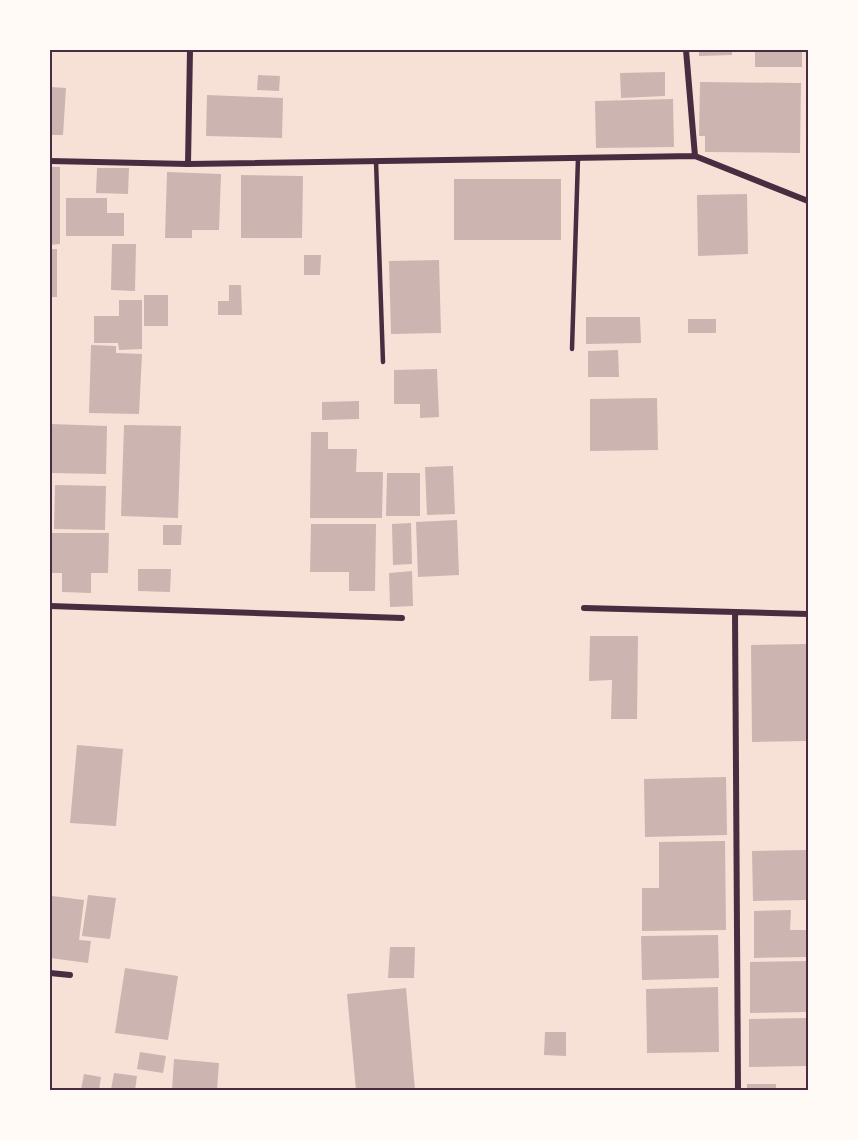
<svg xmlns="http://www.w3.org/2000/svg" width="858" height="1140" viewBox="0 0 858 1140" font-family="'Roboto Condensed',sans-serif">
	<style>
		.building { fill: #ccb4b1 }
		.lines { fill: none; stroke-linecap: round; stroke-linejoin: round }
		.service { stroke: #4a2c40; stroke-width: 4.5 }
		.minor { stroke: #4a2c40; stroke-width: 6 }
		.neatline { fill: none; stroke: #4a2c40; stroke-width: 2 }
	</style>
	<rect width="100%" height="100%" fill="#f7e1d7"/>
	<path class="building" d="M 699,50 L 732,50 L 732,55 L 699,56 Z
		M 755,50 L 802,50 L 802,67 L 755,67 Z
		M 665,72 L 665,96 L 621,98 L 620,73 Z
		M 258,75 L 280,76 L 279,91 L 257,90 Z
		M 700,82 L 801,83 L 800,153 L 705,152 L 705,136 L 699,136 Z
		M 50,87 L 66,88 L 63,135 L 50,135 Z
		M 207,95 L 283,98 L 282,138 L 206,136 Z
		M 673,99 L 674,147 L 596,148 L 595,101 Z
		M 50,167 L 60,167 L 60,244 L 50,245 Z
		M 97,168 L 129,168 L 128,194 L 96,193 Z
		M 167,172 L 221,174 L 219,230 L 192,230 L 192,238 L 165,238 Z
		M 241,175 L 303,176 L 302,238 L 241,238 Z
		M 454,179 L 561,179 L 561,240 L 454,240 Z
		M 747,194 L 748,254 L 698,256 L 697,195 Z
		M 66,198 L 107,198 L 107,213 L 124,213 L 124,236 L 66,236 Z
		M 112,244 L 136,244 L 135,291 L 111,290 Z
		M 50,249 L 57,249 L 57,297 L 50,297 Z
		M 304,255 L 321,255 L 320,275 L 304,275 Z
		M 439,260 L 441,333 L 391,334 L 389,261 Z
		M 229,285 L 241,285 L 242,315 L 218,315 L 218,301 L 229,301 Z
		M 144,295 L 168,295 L 168,326 L 144,326 Z
		M 119,300 L 142,300 L 142,349 L 119,350 L 118,343 L 94,343 L 94,316 L 119,316 Z
		M 586,317 L 640,317 L 641,343 L 586,344 Z
		M 688,319 L 716,319 L 716,333 L 688,333 Z
		M 91,345 L 116,346 L 116,353 L 142,354 L 139,414 L 89,413 Z
		M 618,350 L 619,377 L 588,377 L 588,351 Z
		M 437,369 L 439,417 L 420,418 L 420,404 L 394,404 L 394,370 Z
		M 657,398 L 658,450 L 590,451 L 590,399 Z
		M 359,401 L 359,419 L 322,420 L 322,402 Z
		M 51,424 L 107,426 L 106,474 L 50,473 Z
		M 124,425 L 181,426 L 178,518 L 121,516 Z
		M 311,432 L 328,432 L 328,449 L 357,449 L 356,472 L 383,472 L 382,518 L 310,518 Z
		M 453,466 L 455,514 L 427,515 L 425,467 Z
		M 387,473 L 420,473 L 420,516 L 386,516 Z
		M 55,485 L 106,486 L 105,530 L 54,529 Z
		M 457,520 L 459,575 L 418,577 L 416,522 Z
		M 411,523 L 412,564 L 393,565 L 392,524 Z
		M 311,524 L 376,524 L 375,591 L 349,591 L 349,572 L 310,572 Z
		M 163,525 L 182,525 L 181,545 L 163,545 Z
		M 50,533 L 109,533 L 108,573 L 91,573 L 91,593 L 62,592 L 62,573 L 50,573 Z
		M 138,569 L 171,569 L 170,592 L 138,591 Z
		M 412,571 L 413,606 L 390,607 L 389,573 Z
		M 590,636 L 638,636 L 637,719 L 611,719 L 612,680 L 589,681 Z
		M 808,644 L 808,741 L 752,742 L 751,645 Z
		M 77,745 L 123,749 L 116,826 L 70,823 Z
		M 726,777 L 727,835 L 645,837 L 644,779 Z
		M 725,841 L 726,930 L 642,931 L 642,888 L 659,888 L 659,842 Z
		M 808,850 L 808,900 L 753,901 L 752,851 Z
		M 88,895 L 116,898 L 110,939 L 82,936 Z
		M 52,896 L 84,900 L 79,940 L 91,941 L 88,963 L 50,958 Z
		M 791,910 L 790,930 L 808,930 L 808,957 L 754,958 L 754,911 Z
		M 718,935 L 719,978 L 642,980 L 641,936 Z
		M 390,947 L 415,947 L 414,978 L 388,978 Z
		M 808,961 L 808,1012 L 750,1013 L 750,962 Z
		M 125,968 L 178,976 L 168,1040 L 115,1033 Z
		M 718,987 L 719,1052 L 647,1053 L 646,989 Z
		M 406,988 L 415,1090 L 356,1090 L 347,994 Z
		M 808,1018 L 808,1066 L 749,1067 L 749,1019 Z
		M 545,1032 L 566,1032 L 566,1056 L 544,1055 Z
		M 140,1052 L 166,1056 L 163,1073 L 137,1069 Z
		M 174,1059 L 219,1063 L 217,1090 L 172,1090 Z
		M 114,1073 L 137,1076 L 135,1090 L 111,1090 Z
		M 84,1074 L 101,1077 L 99,1090 L 81,1090 Z
		M 747,1084 L 776,1084 L 776,1090 L 747,1090 Z"/>
	<g class="lines">
		<path class="service" d="M 376,161 L 383,362
			M 572,349 L 578,158"/>
		<path class="minor" d="M 686,50 L 695,156
			M 50,161 L 188,164 L 695,156 L 808,201
			M 188,164 L 190,50
			M 50,606 L 402,618
			M 584,608 L 808,614
			M 735,612 L 738,1090
			M 50,973 L 70,975"/>
	</g>
	<rect width="858" height="1140" fill="none" stroke="#fffaf5" stroke-width="102"/>
	<rect x="51" y="51" width="756" height="1038" class="neatline"/>
</svg>
